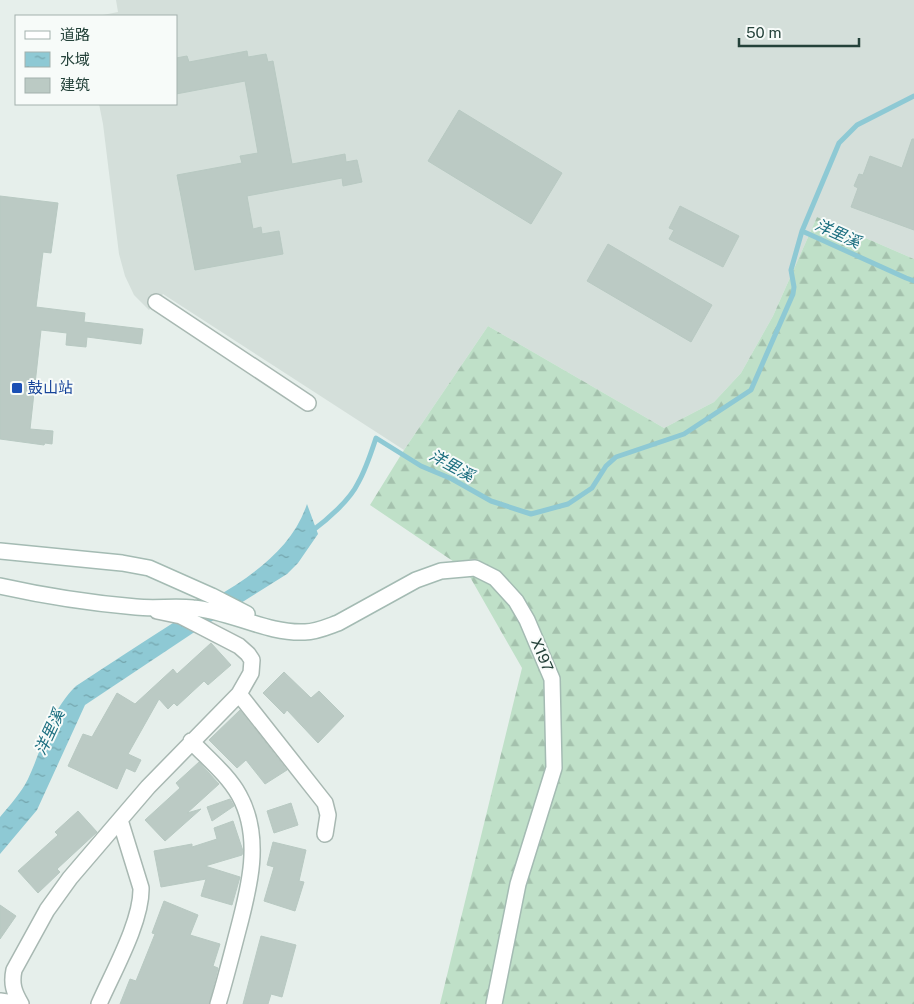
<svg xmlns="http://www.w3.org/2000/svg" width="914" height="1004" viewBox="0 0 914 1004" font-family="'Public Sans','Noto Sans SC',sans-serif">
	<style>
		.built { fill: #d4dfda }
		.forest { fill: url(#forest-firs) }
		.water { fill: url(#water-ripples) }
		.lines { fill: none; stroke-linecap: round; stroke-linejoin: round }
		.stream { stroke: #8ec9d4; stroke-width: 5 }
		.building { fill: #bbcac4; stroke: #b8c9c2 }
		.street-casing { stroke: #a8b8b2; stroke-width: 18 }
		.secondary-casing { stroke: #a4bbb3; stroke-width: 18 }
		.street { stroke: #fff; stroke-width: 15 }
		.secondary { stroke: #fff; stroke-width: 15 }
		.transit-dot { fill: #1a4fb4; stroke: #f7fbf9; stroke-width: 2 }
		.labels { text-anchor: middle; stroke-width: 4; stroke-linejoin: round; paint-order: stroke }
		.transit-label { font-size: 15px; fill: #164399; stroke: #f7fbf9; text-anchor: start }
		.street-label { font-size: 15px; fill: #24423a; stroke: #f7fbf9 }
		.water-label { font-size: 16px; font-style: italic; fill: #1c6f80; stroke: #f7fbf9 }
	</style>
	<defs>
		<pattern id="forest-firs" width="22" height="20" patternUnits="userSpaceOnUse" patternTransform="scale(1.25)"><rect width="22" height="20" fill="#bfe0c8"/><path d="M5 1l3.5 6h-7zM16 11l3.5 6h-7z" fill="#a4c1ad"/></pattern>
		<pattern id="water-ripples" width="26" height="14" patternUnits="userSpaceOnUse" patternTransform="scale(1.25)"><rect width="26" height="14" fill="#8ec9d4"/><path d="M2 4q2-2 4 0t4 0M15 11q2-2 4 0t4 0" fill="none" stroke="#74a5ad"/></pattern>
	</defs>
	<rect width="100%" height="100%" fill="#e6efeb"/>
	<path class="built" d="M 116,0 L 914,0 L 914,259 L 817,217 L 773,316 L 741,373 L 714,402 L 664,428 L 488,326 L 404,450 L 163,294 L 149,310 L 134,295 L 125,276 L 119,254 L 103,124 L 99,104 L 176,104 L 176,16 L 98,16 L 118,12 Z"/>
	<path class="forest" d="M 817,217 L 914,259 L 914,1004 L 440,1004 L 522,668 L 466,570 L 370,505 L 404,450 L 488,326 L 664,428 L 714,402 L 741,373 L 773,316 Z"/>
	<path class="water" d="M 307,504 L 318,534 L 298,563 L 287,574 L 193,633 L 85,705 L 37,810 L 0,854 L 0,817 C 10,805 21,793 28,779 C 43,747 50,711 76,686 C 108,665 140,644 173,623 C 222,592 287,564 307,504 Z"/>
	<g class="lines">
		<path class="stream" d="M 802,231 L 839,143 L 857,125 L 914,96
			M 312,531 C 327,520 350,500 358,483 C 366,469 371,453 376,438 L 421,466 L 452,479 L 491,501 L 531,514 L 568,504 L 592,488 L 606,466 L 616,457 L 684,434 L 751,390 L 793,294 L 794,287 L 791,270 L 802,231 L 906,278 L 914,281"/>
	</g>
	<path class="building" d="M 247,51 L 248,57 L 266,54 L 268,62 L 273,61 L 292,164 L 345,154 L 346,162 L 357,160 L 362,182 L 343,186 L 342,178 L 247,196 L 253,229 L 261,227 L 262,234 L 279,231 L 283,254 L 195,270 L 177,175 L 242,163 L 240,156 L 258,153 L 245,81 L 176,94 L 176,58 L 187,56 L 189,62 Z
		M 459,110 L 562,173 L 531,224 L 428,161 Z
		M 912,139 L 914,139 L 914,230 L 851,207 L 858,188 L 854,186 L 859,174 L 863,175 L 870,156 L 902,168 Z
		M 0,196 L 58,203 L 51,253 L 43,252 L 36,307 L 85,313 L 84,322 L 143,329 L 141,344 L 87,337 L 86,347 L 66,345 L 67,333 L 41,330 L 30,429 L 53,431 L 52,444 L 45,443 L 44,445 L 0,439 Z
		M 680,206 L 739,236 L 723,267 L 669,239 L 674,230 L 669,228 Z
		M 608,244 L 712,305 L 691,342 L 587,281 Z
		M 211,643 L 231,665 L 208,685 L 204,681 L 177,706 L 174,703 L 168,709 L 159,699 L 128,754 L 141,760 L 135,772 L 126,768 L 117,789 L 68,766 L 83,734 L 92,737 L 117,693 L 135,704 L 173,669 L 177,674 Z
		M 284,672 L 311,698 L 319,691 L 344,716 L 318,743 L 287,710 L 284,714 L 263,693 Z
		M 240,710 L 287,770 L 265,784 L 246,760 L 237,768 L 209,740 Z
		M 199,762 L 219,784 L 187,813 L 201,809 L 165,841 L 145,820 L 180,788 L 176,783 Z
		M 230,799 L 234,806 L 212,821 L 207,807 Z
		M 291,803 L 298,825 L 274,833 L 267,811 Z
		M 78,811 L 97,832 L 57,869 L 60,872 L 38,893 L 18,871 L 58,835 L 55,832 Z
		M 233,821 L 243,851 L 242,855 L 205,866 L 240,877 L 232,905 L 201,896 L 206,879 L 161,887 L 154,851 L 192,844 L 192,847 L 217,839 L 214,828 Z
		M 273,842 L 306,850 L 299,881 L 304,882 L 295,911 L 264,901 L 274,867 L 267,865 Z
		M 164,901 L 198,915 L 190,935 L 220,944 L 213,966 L 218,968 L 209,1004 L 120,1004 L 130,979 L 136,981 L 155,934 L 152,933 Z
		M 0,905 L 16,916 L 0,939 Z
		M 261,936 L 296,945 L 282,997 L 271,994 L 268,1004 L 243,1004 Z"/>
	<g class="lines">
		<defs>
			<path id="street" d="M 156,302 L 308,403
				M 239,694 L 325,803 L 328,815 L 325,834
				M 191,741 C 207,758 228,775 239,795 C 263,838 249,889 237,934 C 231,957 225,981 218,1004
				M 0,1001 L 21,1004
				M 21,1004 C 14,992 11,984 14,970 L 47,910 L 70,878 L 148,787 L 239,694 L 251,673 L 252,660 L 248,654 L 239,646 L 181,616 L 157,611
				M 99,1004 C 113,972 142,921 141,888 L 120,820"/>
			<path id="secondary" d="M 0,551 L 122,563 L 149,568 L 212,596 L 247,614
				M 0,586 C 45,596 90,603 136,607 C 155,609 174,606 193,608 C 231,611 267,634 305,632 C 316,632 327,627 338,623 L 416,580 L 441,571 L 475,568 L 495,578 L 516,601 L 527,620 L 552,679 L 554,768 L 518,884 L 494,1004"/>
		</defs>
		<use href="#street" class="street-casing"/>
		<use href="#secondary" class="secondary-casing"/>
		<use href="#street" class="street"/>
		<use href="#secondary" class="secondary"/>
	</g>
	<rect class="transit-dot" x="11" y="382" width="12" height="12" rx="2.5"/>
	<g class="labels">
		<g class="transit-label">
			<text x="28" y="393">鼓山站</text>
		</g>
		<g class="street-label">
			<text transform="translate(542 655) rotate(67)" y="5">X197</text>
		</g>
		<g class="water-label">
			<text transform="translate(838 233) rotate(24)" y="6">洋里溪</text>
			<text transform="translate(452 465) rotate(29)" y="6">洋里溪</text>
			<text transform="translate(49 732) rotate(-65)" y="6">洋里溪</text>
		</g>
	</g>
	<rect x="15" y="15" width="162" height="90" fill="#f7fbf9" stroke="#a3b1ad"/>
	<rect x="25" y="31" width="25" height="8" fill="#ffffff" stroke="#a3b1ad"/>
	<text x="60" y="40" font-size="15" fill="#24423a">道路</text>
	<rect x="25" y="52" width="25" height="15" fill="url(#water-ripples)" stroke="#a3b1ad"/>
	<text x="60" y="65" font-size="15" fill="#24423a">水域</text>
	<rect x="25" y="78" width="25" height="15" fill="#bbcac4" stroke="#a3b1ad"/>
	<text x="60" y="90" font-size="15" fill="#24423a">建筑</text>
	<path d="M739 38v8h120v-8" fill="none" stroke="#24423a" stroke-width="2.5"/>
	<text x="746" y="38" font-size="15" fill="#24423a" stroke="#f7fbf9" stroke-width="4" paint-order="stroke">50 m</text>
</svg>
